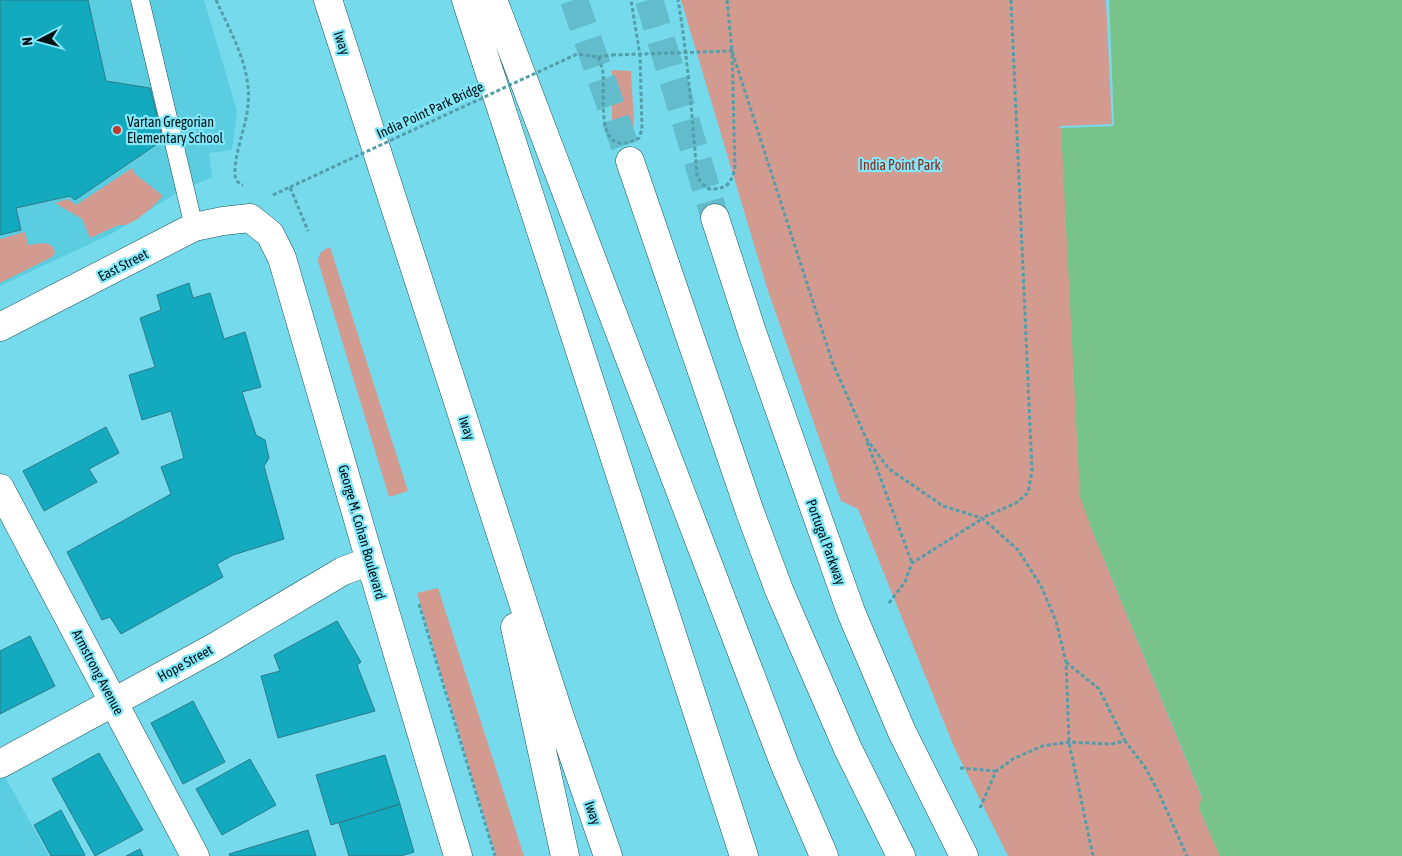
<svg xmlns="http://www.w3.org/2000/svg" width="1402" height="856" viewBox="0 0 1402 856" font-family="'Asap Condensed',sans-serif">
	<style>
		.built { fill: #5bcde1 }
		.green { fill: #d39a90 }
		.water { fill: #77c389 }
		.pier { fill: #75daec }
		.building { fill: #13a9be; stroke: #2d7c8a }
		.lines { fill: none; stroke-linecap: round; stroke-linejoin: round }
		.secondary-tunnel { stroke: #63bccc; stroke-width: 28; stroke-dasharray: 28 14; stroke-linecap: butt }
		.highway-tunnel { stroke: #63bccc; stroke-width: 28; stroke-dasharray: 28 14; stroke-linecap: butt }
		.lane-casing { stroke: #1a525b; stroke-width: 19 }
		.street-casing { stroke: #1a525b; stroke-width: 29 }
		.secondary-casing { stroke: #1a525b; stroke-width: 29 }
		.highway-casing { stroke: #1a525b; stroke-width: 29 }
		.path { stroke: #529eab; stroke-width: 3; stroke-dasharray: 4 2.5; stroke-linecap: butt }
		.lane { stroke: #fff; stroke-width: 18 }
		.street { stroke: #fff; stroke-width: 28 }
		.secondary { stroke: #fff; stroke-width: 28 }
		.highway { stroke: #fff; stroke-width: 28 }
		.path-bridge { stroke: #529eab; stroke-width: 3; stroke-dasharray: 4 2.5; stroke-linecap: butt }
		.poi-dot { fill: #c63a29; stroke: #82e7f9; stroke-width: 2 }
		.labels { text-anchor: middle; stroke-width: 4.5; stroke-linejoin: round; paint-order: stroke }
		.street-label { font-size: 14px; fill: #001115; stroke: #82e7f9 }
		.poi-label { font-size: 14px; fill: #001115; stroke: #82e7f9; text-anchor: start }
		.park-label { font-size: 14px; fill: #8f2418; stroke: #82e7f9 }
	</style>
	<rect width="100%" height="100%" fill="#75daec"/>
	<path class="built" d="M 0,0 L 204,0 L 237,111 L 232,150 L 209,153 L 212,177 L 178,192 L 113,233 L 0,286 Z
		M 0,768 L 49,856 L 0,856 Z"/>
	<path class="green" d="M 681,0 L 1109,0 L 1114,126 L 1061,128 L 1090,525 L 1202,798 L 1199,808 L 1220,856 L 1008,856 L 954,747 L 858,509 L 841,501 L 767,288 Z
		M 612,70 L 631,71 L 634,123 C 631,132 627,135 617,133 L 612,126 Z
		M 132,168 L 134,173 L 163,196 L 150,209 L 136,220 L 126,225 L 119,225 L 90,238 L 82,219 L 55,203 L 68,199 L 76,205 Z
		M 25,232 L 28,245 C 38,244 53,239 55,253 L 52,257 L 0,283 L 0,239 Z
		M 330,247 L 408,491 L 389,497 L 318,261 C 320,252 321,251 330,247 Z
		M 438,588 L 524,856 L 496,856 L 417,593 Z"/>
	<path class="water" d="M 1109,0 L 1402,0 L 1402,856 L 1220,856 L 1199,808 L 1202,797 L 1090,525 L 1080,497 L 1061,128 L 1114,126 Z"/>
	<path class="pier" d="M 1106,0 L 1109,0 L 1114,126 L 1058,128 L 1061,126 L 1112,124 Z"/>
	<path class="building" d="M 0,0 L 88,0 L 106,81 L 150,88 L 163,140 L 75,200 L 70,196 L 16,208 L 21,230 L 0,235 Z
		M 189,283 L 193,298 L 210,293 L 224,339 L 245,332 L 261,387 L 242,392 L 256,435 L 265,440 L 269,458 L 264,466 L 284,539 L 233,555 L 217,564 L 223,577 L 121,634 L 110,617 L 102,620 L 67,552 L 171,494 L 161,467 L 184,458 L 171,411 L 142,420 L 129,375 L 155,367 L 140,318 L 161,310 L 157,295 Z
		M 106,427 L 119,453 L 89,469 L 97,482 L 44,511 L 23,471 Z
		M 337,621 L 361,662 L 357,665 L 375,711 L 278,738 L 261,676 L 280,671 L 274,655 Z
		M 30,636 L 55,686 L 0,714 L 0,651 Z
		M 193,701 L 225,762 L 183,784 L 151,723 Z
		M 99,753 L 143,830 L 95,856 L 52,779 Z
		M 385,755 L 400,804 L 331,825 L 316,775 Z
		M 250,759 L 276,805 L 222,835 L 196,789 Z
		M 400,804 L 414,852 L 401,856 L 349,856 L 339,823 Z
		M 61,810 L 85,855 L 83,856 L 51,856 L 34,825 Z
		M 308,830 L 316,856 L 230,856 L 229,854 Z
		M 140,849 L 143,856 L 126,856 Z"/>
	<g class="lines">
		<path class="secondary-tunnel" d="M 649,0 L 715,218"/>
		<path class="highway-tunnel" d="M 574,0 L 630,161"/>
		<defs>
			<path id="lane" d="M 140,0 L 194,227"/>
			<path id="street" d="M 0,327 L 194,227 L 223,221 L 250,218 L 270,234 L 282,258 L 370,561 L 458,856
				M 0,488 L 195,856
				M 0,764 L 213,648 L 343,571 L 370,561"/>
			<path id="secondary" d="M 715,218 L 752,332 L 851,612 L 902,732 L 964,856"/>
			<path id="highway" d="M 328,0 L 560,717 L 608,856
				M 466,0 L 744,856
				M 493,0 L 784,763 L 824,856
				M 630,161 L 750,512 L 779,590 L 848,749 L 901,856
				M 515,627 L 565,856"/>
		</defs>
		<use href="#lane" class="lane-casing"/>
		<use href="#street" class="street-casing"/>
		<use href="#secondary" class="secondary-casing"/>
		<use href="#highway" class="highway-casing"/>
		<path class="path" d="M 216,0 C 231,33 252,68 248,106 C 246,127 234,154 235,174 C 235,180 238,183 243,185
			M 727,0 L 732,51 L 833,364 L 866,438 L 888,468 L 911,484 L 943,506 L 982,518
			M 1011,0 L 1032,471 L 1028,493 L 1016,503 L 982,518 L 1018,550 L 1041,586 L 1056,621 L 1066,662 L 1069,742 L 1093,856
			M 598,57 L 612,55
			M 273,195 L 290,187 L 308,231
			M 867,442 L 912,563
			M 889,603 L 905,582 L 912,563 L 982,519
			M 419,604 L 495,856
			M 1066,662 L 1099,689 L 1125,741
			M 960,768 L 996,771
			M 980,808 L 996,771 L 1013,759 L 1042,746 L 1069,742 L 1111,744 L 1125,741 L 1145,767 L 1158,791 L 1187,856"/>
		<use href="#lane" class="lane"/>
		<use href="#street" class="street"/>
		<use href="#secondary" class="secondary"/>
		<use href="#highway" class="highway"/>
		<path class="path-bridge" d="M 612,55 L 732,51 L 735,169 C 730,185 727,189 709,189 L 701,183 L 697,175 C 692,117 688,58 678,0
			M 290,187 L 577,54 L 598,57 C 600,62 602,67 603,72 C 605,97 594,162 639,138 L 642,129 L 640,55 L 631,0"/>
	</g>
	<circle class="poi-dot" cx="117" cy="130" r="5"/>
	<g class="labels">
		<g class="street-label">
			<text transform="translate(342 43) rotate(72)" y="5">Iway</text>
			<text transform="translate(430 110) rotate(-25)" y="5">India Point Park Bridge</text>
			<text transform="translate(123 265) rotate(-27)" y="5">East Street</text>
			<text transform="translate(467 428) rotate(72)" y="5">Iway</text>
			<text transform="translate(362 532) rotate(74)" y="5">George M. Cohan Boulevard</text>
			<text transform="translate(826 542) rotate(70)" y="5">Portugal Parkway</text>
			<text transform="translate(185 663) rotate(-29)" y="5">Hope Street</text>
			<text transform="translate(98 672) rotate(62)" y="5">Armstrong Avenue</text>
			<text transform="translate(593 813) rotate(71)" y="5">Iway</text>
		</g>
		<g class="poi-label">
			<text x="127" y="127">Vartan Gregorian<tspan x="127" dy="16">Elementary School</tspan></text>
		</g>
		<g class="park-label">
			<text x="900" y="170">India Point Park</text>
		</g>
	</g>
	<g transform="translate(40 40) rotate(264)" stroke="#82e7f9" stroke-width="4" paint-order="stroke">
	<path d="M0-4L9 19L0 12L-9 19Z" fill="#001115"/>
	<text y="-8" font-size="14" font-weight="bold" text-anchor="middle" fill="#001115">N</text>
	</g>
</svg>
